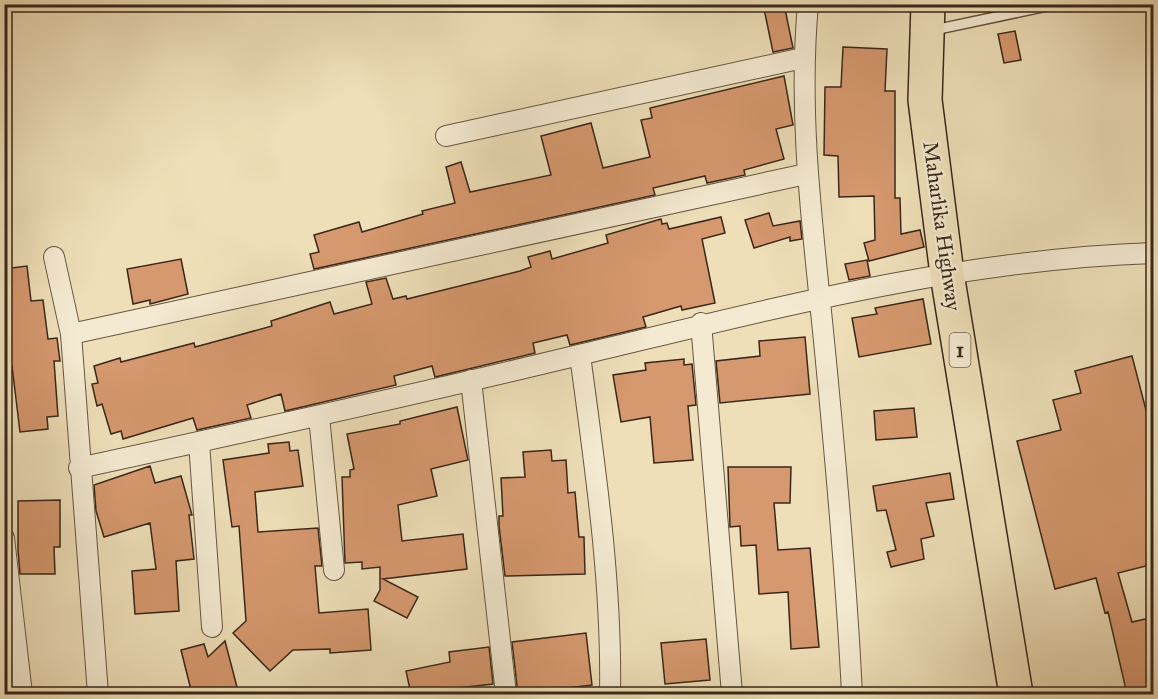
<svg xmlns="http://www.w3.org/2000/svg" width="1158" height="699" viewBox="0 0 1158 699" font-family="'IM FELL Great Primer',serif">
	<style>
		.building { fill: #d6986e; stroke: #39271a; stroke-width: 1.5 }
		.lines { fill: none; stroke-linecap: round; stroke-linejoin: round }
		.lane-casing { stroke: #665542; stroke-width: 12 }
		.street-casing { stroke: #665542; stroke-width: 22 }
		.highway-casing { stroke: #39271a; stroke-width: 36 }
		.lane { stroke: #f4ead1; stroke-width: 9 }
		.street { stroke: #f4ead1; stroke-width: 20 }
		.highway { stroke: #eedfb8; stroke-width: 33 }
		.labels { text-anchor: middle; stroke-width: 4.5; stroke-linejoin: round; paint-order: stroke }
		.shield { fill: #f4ead1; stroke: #716251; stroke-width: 1.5 }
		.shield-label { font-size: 20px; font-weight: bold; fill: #39271a }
		.street-label { font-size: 21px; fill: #39271a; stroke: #f4ead1 }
	</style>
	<rect width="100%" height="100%" fill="#eedfb8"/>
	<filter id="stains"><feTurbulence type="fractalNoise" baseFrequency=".00333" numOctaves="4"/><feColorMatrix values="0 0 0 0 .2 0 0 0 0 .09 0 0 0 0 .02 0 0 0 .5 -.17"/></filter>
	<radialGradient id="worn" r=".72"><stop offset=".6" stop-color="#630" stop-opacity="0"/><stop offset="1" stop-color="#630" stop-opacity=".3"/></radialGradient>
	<path class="building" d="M 763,4 L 784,4 L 793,48 L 773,52 Z
		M 1015,31 L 1021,60 L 1004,63 L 998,34 Z
		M 843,47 L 887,49 L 885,91 L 895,91 L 895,198 L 900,198 L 901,234 L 920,230 L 924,247 L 869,261 L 864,243 L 875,240 L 874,196 L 839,197 L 838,156 L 824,155 L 825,87 L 841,87 Z
		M 784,76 L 793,125 L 776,129 L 784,159 L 744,170 L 745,175 L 707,183 L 705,176 L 653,188 L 655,195 L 314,269 L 310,254 L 319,252 L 314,235 L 359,222 L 362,232 L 423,214 L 422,211 L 455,203 L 446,167 L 461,162 L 470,192 L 551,175 L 541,136 L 591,123 L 603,168 L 650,157 L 641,120 L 652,118 L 650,108 Z
		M 769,213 L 773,226 L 800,221 L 802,239 L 790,241 L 790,237 L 754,248 L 745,220 Z
		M 721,217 L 725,233 L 702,239 L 715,303 L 682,310 L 681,306 L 643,317 L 646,327 L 570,345 L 567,335 L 533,343 L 535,353 L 435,377 L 432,366 L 394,376 L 396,385 L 285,411 L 281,394 L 247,405 L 251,418 L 197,430 L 193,418 L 123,439 L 121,431 L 111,434 L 102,404 L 97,406 L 92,384 L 98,383 L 94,366 L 120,358 L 121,362 L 194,343 L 195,347 L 232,337 L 272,326 L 271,321 L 330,302 L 334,314 L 372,304 L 366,282 L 386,278 L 393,299 L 406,296 L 407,299 L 520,271 L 531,267 L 528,257 L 550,251 L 552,259 L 608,243 L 606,235 L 661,219 L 662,224 L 667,223 L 669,229 Z
		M 181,259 L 188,294 L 150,304 L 150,300 L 133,304 L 127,269 Z
		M 867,260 L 870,276 L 849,280 L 845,264 Z
		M 27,266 L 31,301 L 43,300 L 48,339 L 57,338 L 60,361 L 54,361 L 58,416 L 47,417 L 48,429 L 20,432 L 12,366 L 4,367 L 4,340 L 8,340 L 4,269 Z
		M 923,299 L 931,344 L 859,357 L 852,318 L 877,314 L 875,308 Z
		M 805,337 L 810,394 L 720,403 L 716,361 L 760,356 L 759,341 Z
		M 1132,356 L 1154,441 L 1154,564 L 1118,573 L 1132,622 L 1154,617 L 1154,694 L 1127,694 L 1108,612 L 1105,613 L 1096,578 L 1055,589 L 1017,441 L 1061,430 L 1053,400 L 1081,393 L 1075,371 Z
		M 684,359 L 684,365 L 692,364 L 696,405 L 688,406 L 693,460 L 654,463 L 650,417 L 621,422 L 613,375 L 646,370 L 645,363 Z
		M 457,407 L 468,460 L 431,469 L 437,496 L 398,505 L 402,541 L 463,534 L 467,569 L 383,579 L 418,597 L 407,618 L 374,601 L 380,590 L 380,567 L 362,569 L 362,562 L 345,563 L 342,477 L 350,477 L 350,470 L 354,469 L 347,434 L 400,424 L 400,421 Z
		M 914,408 L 917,437 L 876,440 L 874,411 Z
		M 289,442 L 290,451 L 298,450 L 303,486 L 255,492 L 258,532 L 318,528 L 322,566 L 315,566 L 319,613 L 368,609 L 371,650 L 330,653 L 330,649 L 293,650 L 270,671 L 233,633 L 246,621 L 239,526 L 232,527 L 223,460 L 269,453 L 268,444 Z
		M 551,450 L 552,461 L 566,460 L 568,493 L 575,492 L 579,537 L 584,537 L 585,574 L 505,576 L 499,526 L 499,516 L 503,516 L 501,478 L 525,477 L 523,452 Z
		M 150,466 L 155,483 L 181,476 L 192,515 L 189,515 L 194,559 L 176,561 L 179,611 L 135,614 L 132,571 L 156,569 L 150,523 L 104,537 L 96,511 L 94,485 Z
		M 728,467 L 791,467 L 790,503 L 774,503 L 778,550 L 810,548 L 819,647 L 791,649 L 788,592 L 759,594 L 756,545 L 741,546 L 740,526 L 730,527 Z
		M 950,473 L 954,499 L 926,503 L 934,536 L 921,539 L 924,559 L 891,567 L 887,552 L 896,550 L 886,510 L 877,511 L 873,486 Z
		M 60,500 L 60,547 L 54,547 L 55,574 L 20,574 L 18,550 L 18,501 Z
		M 586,633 L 592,685 L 518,694 L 512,642 Z
		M 706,639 L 710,680 L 665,684 L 661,643 Z
		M 225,641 L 238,691 L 225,694 L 192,694 L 181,650 L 204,644 L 208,657 Z
		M 489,647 L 493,684 L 449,689 L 450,694 L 411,694 L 406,671 L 450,662 L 449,652 Z"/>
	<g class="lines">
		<defs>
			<path id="lane" d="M 934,30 L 1057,4"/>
			<path id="street" d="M 808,4 C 798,114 812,222 823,331 C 835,452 846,573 852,694
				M 446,136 L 803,58
				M 54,257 L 71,334 L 98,694
				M 701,323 L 732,694
				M 71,334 L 806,174
				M 580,355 C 595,468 612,580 610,694
				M 471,380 L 506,694
				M 319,416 L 334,570
				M 199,442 L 212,627
				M 79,468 C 246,432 413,395 579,355 C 768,310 959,259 1154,253
				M 4,538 L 22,694"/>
			<path id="highway" d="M 928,4 L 925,100 L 947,274 L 1016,694"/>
		</defs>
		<use href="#lane" class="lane-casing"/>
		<use href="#street" class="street-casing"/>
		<use href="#highway" class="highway-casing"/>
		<use href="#lane" class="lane"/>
		<use href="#street" class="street"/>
		<use href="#highway" class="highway"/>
	</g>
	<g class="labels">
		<rect class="shield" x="949.5" y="333" width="21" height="34" rx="4.5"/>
		<g class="shield-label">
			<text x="960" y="357">1</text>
		</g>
		<g class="street-label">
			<text transform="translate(942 226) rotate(82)" y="7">Maharlika Highway</text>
		</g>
	</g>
	<rect width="1158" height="699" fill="none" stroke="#eedfb8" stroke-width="24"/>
	<rect x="6" y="6" width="1146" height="687" fill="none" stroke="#39271a" stroke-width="3"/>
	<rect x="12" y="12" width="1134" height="675" fill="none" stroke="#39271a" stroke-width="1.5"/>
	<rect width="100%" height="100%" filter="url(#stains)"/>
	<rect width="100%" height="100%" fill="url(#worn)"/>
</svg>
